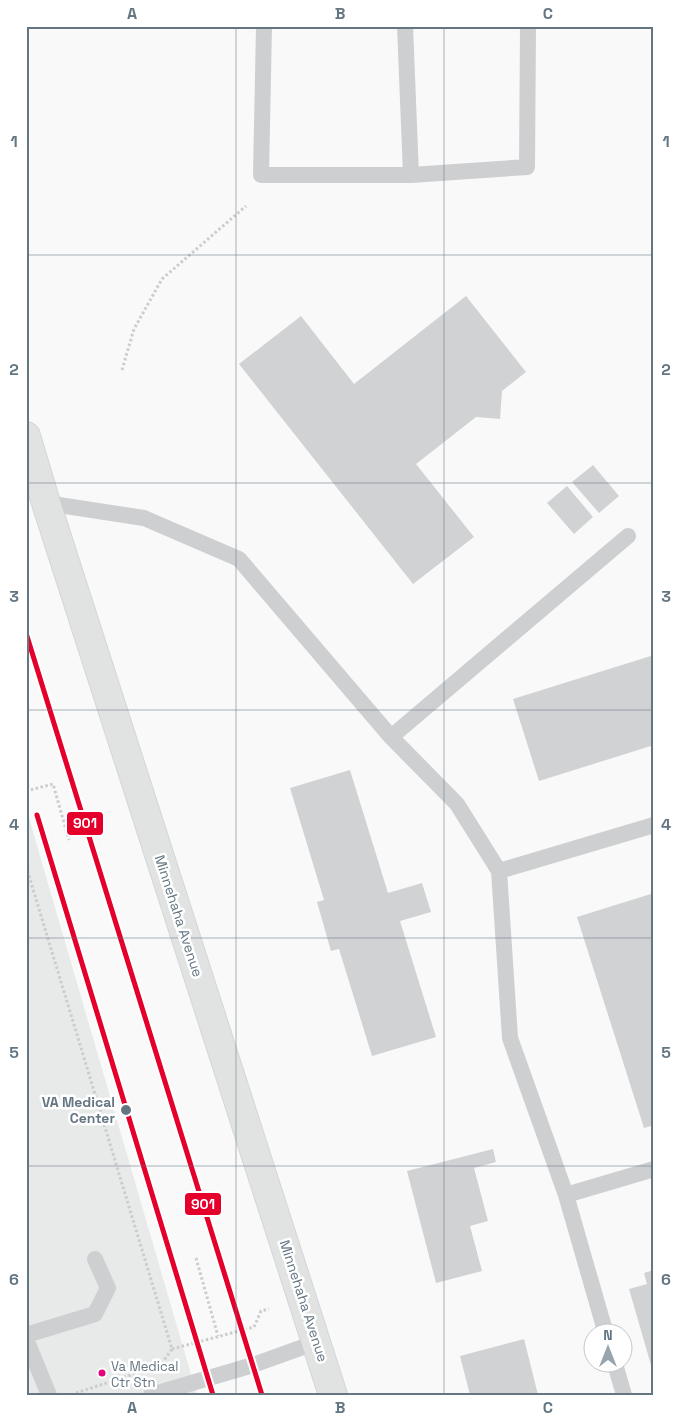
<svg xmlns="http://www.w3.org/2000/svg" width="680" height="1421" viewBox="0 0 680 1421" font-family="'Space Grotesk',sans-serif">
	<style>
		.built { fill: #e8e9e9 }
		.building { fill: #d0d2d3 }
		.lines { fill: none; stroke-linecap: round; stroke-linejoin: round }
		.secondary-casing { stroke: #d5d6d7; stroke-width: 30 }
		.path { stroke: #cbcccd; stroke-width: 3; stroke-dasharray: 2.5 2.5; stroke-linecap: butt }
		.lane { stroke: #cecfd0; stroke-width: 16 }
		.secondary { stroke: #e1e2e2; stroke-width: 28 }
		.rail-1-casing { stroke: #fff; stroke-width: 9 }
		.rail-1 { stroke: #e4002b; stroke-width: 5 }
		.grid { fill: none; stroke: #657683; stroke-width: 1; stroke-opacity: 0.55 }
		.stop-dot { fill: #657683; stroke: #fff; stroke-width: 2 }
		.bus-dot { fill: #e5007d; stroke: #fff; stroke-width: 2 }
		.labels { text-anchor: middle; stroke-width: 5; stroke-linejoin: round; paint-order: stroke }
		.bus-label { font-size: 13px; fill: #657683; stroke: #fff; text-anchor: start }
		.street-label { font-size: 14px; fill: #657683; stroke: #fff }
		.stop-label { font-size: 14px; font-weight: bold; fill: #657683; stroke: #fff; text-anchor: end }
		.line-badge { stroke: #fff; stroke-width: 2 }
		.badge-label { font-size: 14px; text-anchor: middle; font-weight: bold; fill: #fff }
		.neatline { fill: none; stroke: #657683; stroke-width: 2 }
		.grid-label { font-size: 16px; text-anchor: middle; font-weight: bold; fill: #657683 }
	</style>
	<rect width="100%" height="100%" fill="#f9f9f9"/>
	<path class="built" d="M 26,808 L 197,1395 L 26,1395 Z"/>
	<path class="building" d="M 466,296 L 526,372 L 502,391 L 500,419 L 476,417 L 416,464 L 474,537 L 413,584 L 239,364 L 301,316 L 354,384 Z
		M 593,465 L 619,496 L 599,513 L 572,482 Z
		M 567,486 L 593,517 L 574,534 L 547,503 Z
		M 654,655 L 654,745 L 539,781 L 513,699 Z
		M 350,770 L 388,893 L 422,883 L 431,912 L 400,921 L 436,1037 L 372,1056 L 339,949 L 331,951 L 317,902 L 324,900 L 290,788 Z
		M 654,893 L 654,1125 L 644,1128 L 577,917 Z
		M 493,1149 L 496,1162 L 474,1168 L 488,1221 L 470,1226 L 482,1271 L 436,1283 L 407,1171 Z
		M 654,1270 L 654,1372 L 653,1372 L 629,1289 L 647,1284 L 644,1273 Z
		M 524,1339 L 538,1395 L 470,1395 L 460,1356 Z"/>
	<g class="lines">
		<defs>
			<path id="secondary" d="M 26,436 L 46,503 L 333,1395"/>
		</defs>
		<use href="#secondary" class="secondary-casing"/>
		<path class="path" d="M 122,370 L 134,329 L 162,279 L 246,206
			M 26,791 L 53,784 L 69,840
			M 26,866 L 172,1349 L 162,1363
			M 196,1258 L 218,1336
			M 172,1349 L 254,1327 L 261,1311 L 269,1309
			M 76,1393 L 134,1374"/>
		<path class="lane" d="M 264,26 L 261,175 L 411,175 L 405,26
			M 411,175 L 527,167 L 528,26
			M 46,503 L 144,518 L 239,559 L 391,737 L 457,804 L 499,871 L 510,1038 L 566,1195 L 606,1334
			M 391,737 L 628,536
			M 499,871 L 654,825
			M 566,1195 L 654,1169
			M 26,1335 L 95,1314 L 108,1288 L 95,1259
			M 26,1339 L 49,1395
			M 615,1364 L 624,1395
			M 151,1395 L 253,1365 L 317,1342"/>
		<use href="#secondary" class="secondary"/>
		<defs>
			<path id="rail-1" d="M 26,633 L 262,1395
				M 37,815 L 213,1395"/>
		</defs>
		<use href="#rail-1" class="rail-1-casing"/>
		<use href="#rail-1" class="rail-1"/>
	</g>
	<path class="grid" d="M 236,26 L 236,1395M 444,26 L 444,1395M 26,255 L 654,255M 26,483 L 654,483M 26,710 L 654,710M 26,938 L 654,938M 26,1166 L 654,1166"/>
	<circle class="stop-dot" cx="126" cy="1110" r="6"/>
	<circle class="bus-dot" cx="102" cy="1373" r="4.5"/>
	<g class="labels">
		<g class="bus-label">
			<text x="111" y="1371">Va Medical<tspan x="111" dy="16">Ctr Stn</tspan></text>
		</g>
		<g class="street-label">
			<text transform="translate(179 916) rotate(72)" y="5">Minnehaha Avenue</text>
			<text transform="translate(304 1301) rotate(72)" y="5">Minnehaha Avenue</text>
		</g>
		<g class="stop-label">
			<text x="115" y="1107">VA Medical<tspan x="115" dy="16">Center</tspan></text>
		</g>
	</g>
	<g class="line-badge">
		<rect x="66" y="811" width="38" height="25" rx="5" fill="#e4002b"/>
		<rect x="184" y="1192" width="38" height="24" rx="5" fill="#e4002b"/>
	</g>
	<g class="badge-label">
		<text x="85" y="828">901</text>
		<text x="203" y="1209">901</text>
	</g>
	<rect width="680" height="1421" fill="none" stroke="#ffffff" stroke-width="55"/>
	<g transform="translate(608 1348)"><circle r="24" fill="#ffffff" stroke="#c1c8cd"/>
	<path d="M0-4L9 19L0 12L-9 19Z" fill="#99a4ac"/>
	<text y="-8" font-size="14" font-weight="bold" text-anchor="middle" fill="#657683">N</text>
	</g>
	<rect x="28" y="28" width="624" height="1366" class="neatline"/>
	<g class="grid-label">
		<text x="132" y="19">A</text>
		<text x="340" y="19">B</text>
		<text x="548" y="19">C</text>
		<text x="14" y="147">1</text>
		<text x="666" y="147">1</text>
		<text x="14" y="375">2</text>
		<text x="666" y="375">2</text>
		<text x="14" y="602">3</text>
		<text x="666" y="602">3</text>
		<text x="14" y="830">4</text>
		<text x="666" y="830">4</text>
		<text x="14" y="1058">5</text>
		<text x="666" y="1058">5</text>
		<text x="14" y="1285">6</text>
		<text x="666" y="1285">6</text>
		<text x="132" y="1413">A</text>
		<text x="340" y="1413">B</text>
		<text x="548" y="1413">C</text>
	</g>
</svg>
